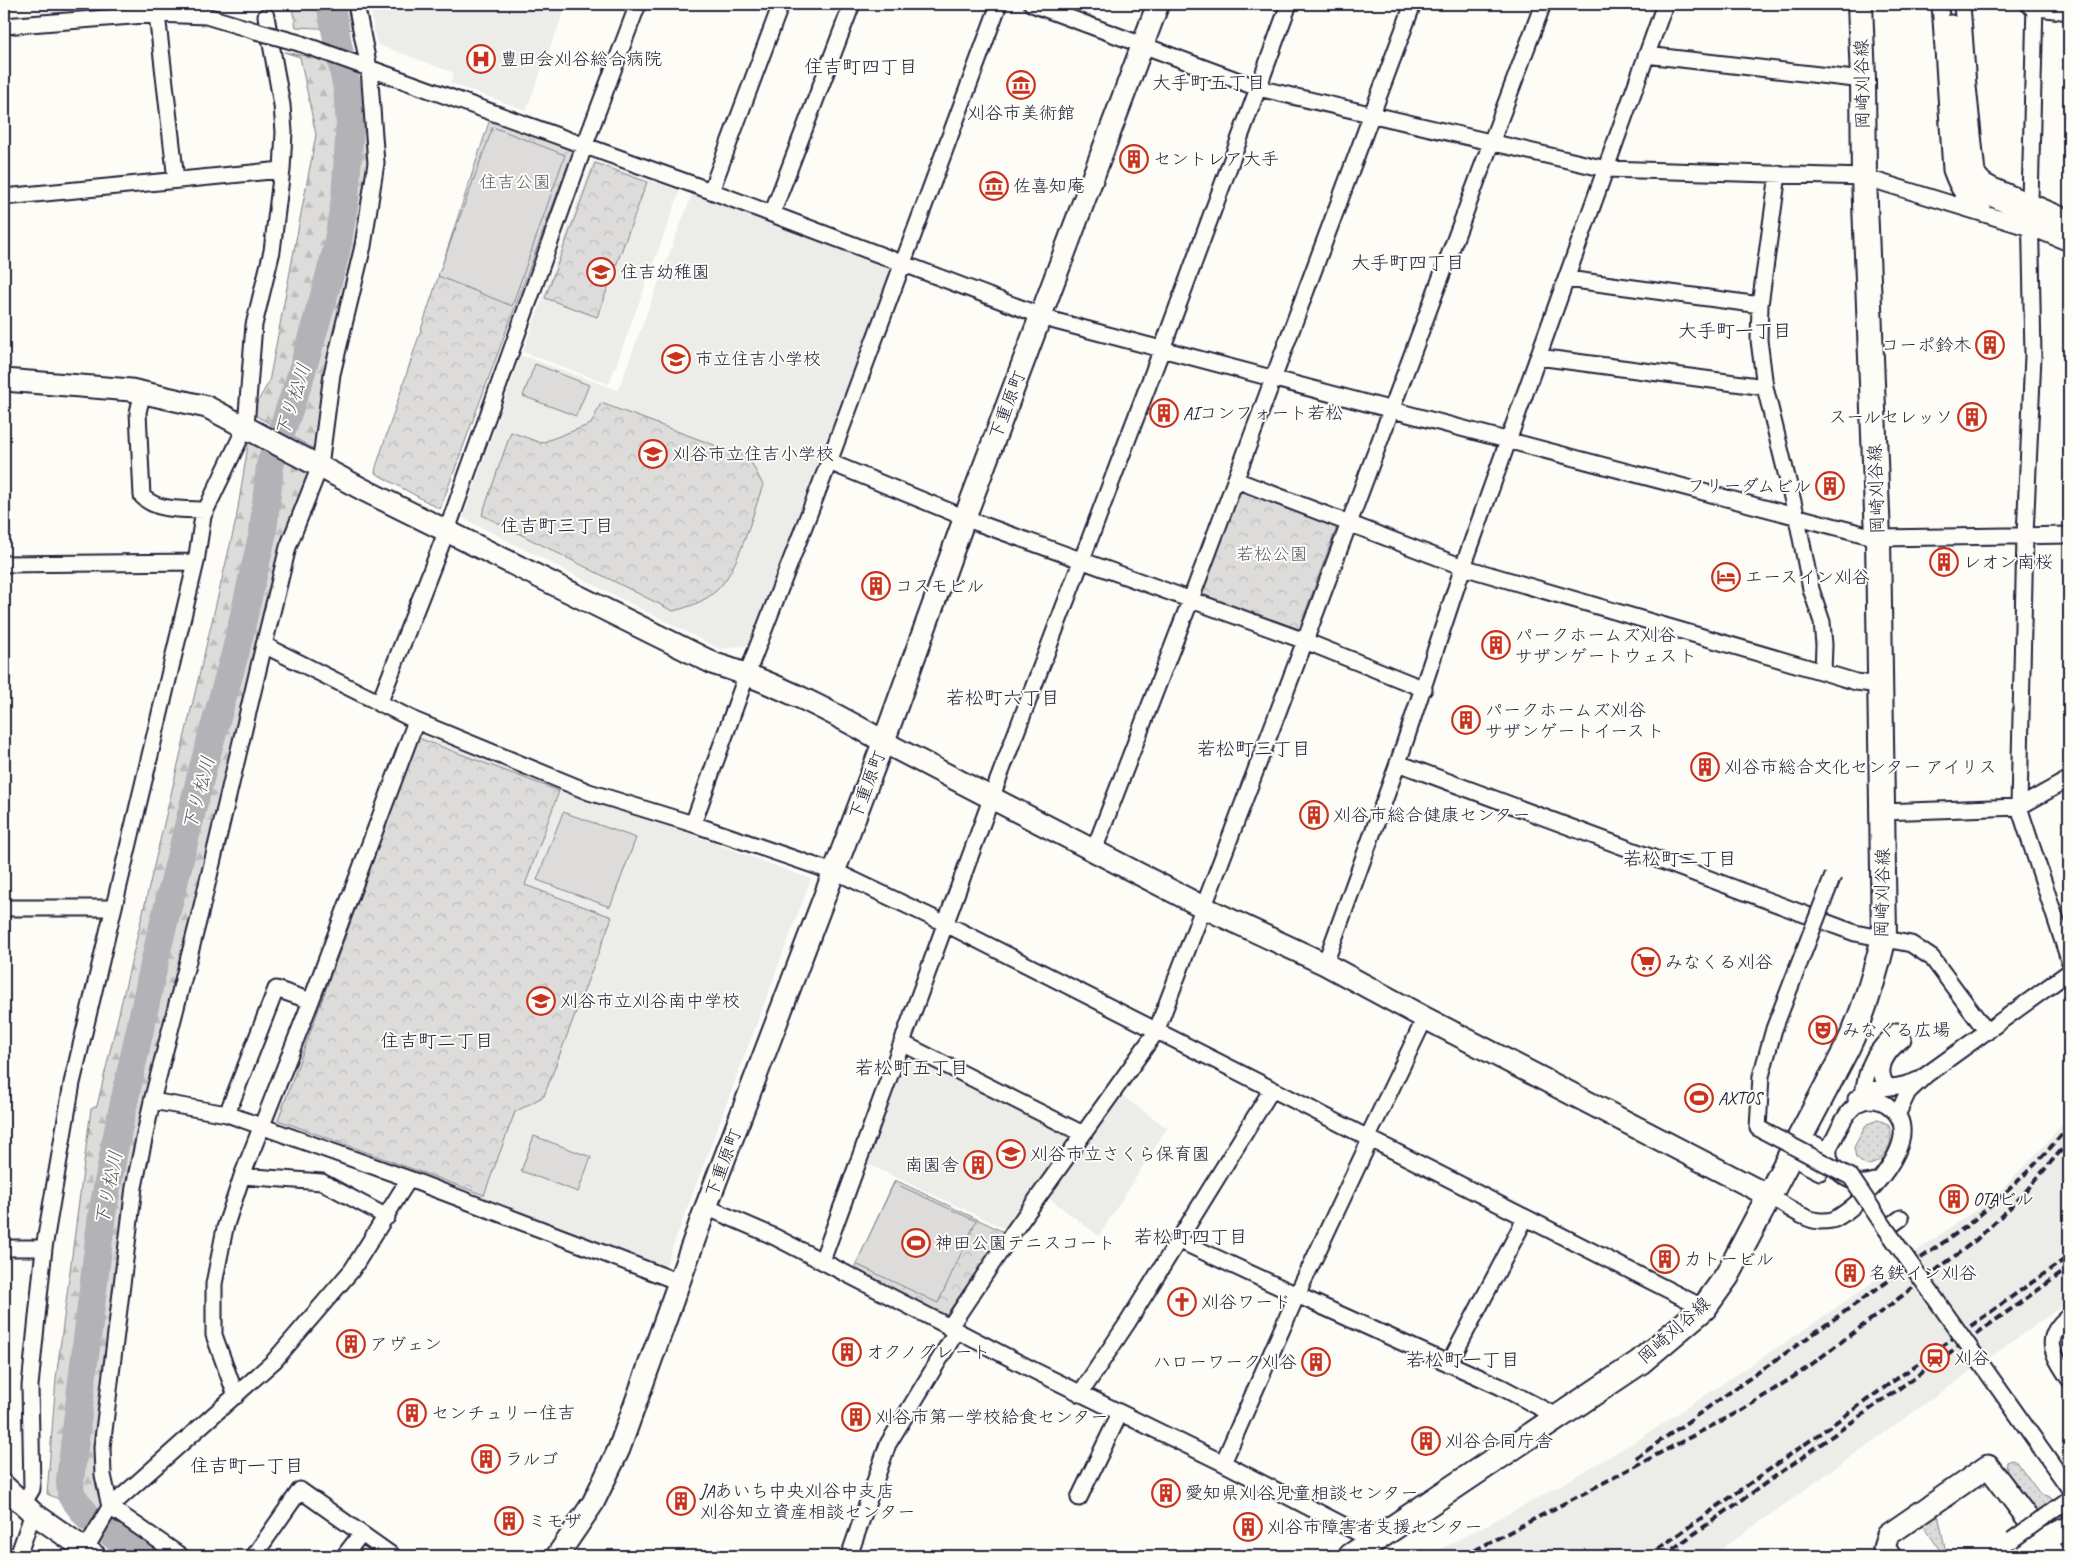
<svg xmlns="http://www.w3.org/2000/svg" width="2073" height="1560" viewBox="0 0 2073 1560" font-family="Caveat,'Klee One',sans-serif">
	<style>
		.built { fill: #ecece9 }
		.grass { fill: url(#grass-dots); stroke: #807f8b }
		.forest { fill: url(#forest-firs); stroke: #807f8b }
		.park { fill: url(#park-crowns); stroke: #807f8b }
		.pitch { fill: #dddcdb; stroke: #807f8b }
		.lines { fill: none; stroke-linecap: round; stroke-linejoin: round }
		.river { stroke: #b2b2b7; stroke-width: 28 }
		.street-casing { stroke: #22223b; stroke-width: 19 }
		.secondary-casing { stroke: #22223b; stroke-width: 25 }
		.primary-casing { stroke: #22223b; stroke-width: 28 }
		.street { stroke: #fdfcf7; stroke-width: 15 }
		.secondary { stroke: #fdfcf7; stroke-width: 21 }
		.primary { stroke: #fdfcf7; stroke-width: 24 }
		.rail { stroke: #22223b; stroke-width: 4; stroke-dasharray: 8 4; stroke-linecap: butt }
		.street-bridge-casing { stroke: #22223b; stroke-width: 19; stroke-linecap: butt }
		.street-bridge { stroke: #fdfcf7; stroke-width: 15 }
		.labels { text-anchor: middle; stroke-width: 4; stroke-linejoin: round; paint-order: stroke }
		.poi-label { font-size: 18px; fill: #22223b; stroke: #fdfcf7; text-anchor: start }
		.street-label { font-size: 18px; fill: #22223b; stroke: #fdfcf7 }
		.park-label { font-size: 18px; fill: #5a5a6b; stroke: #fdfcf7 }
		.neighbourhood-label { font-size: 19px; fill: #22223b; stroke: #fdfcf7 }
		.water-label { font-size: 19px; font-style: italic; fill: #545466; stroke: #fdfcf7 }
	</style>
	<defs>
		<pattern id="grass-dots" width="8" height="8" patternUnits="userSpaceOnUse" patternTransform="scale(1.25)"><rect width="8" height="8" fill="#dddcdb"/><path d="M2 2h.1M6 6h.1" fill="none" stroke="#bdbcbd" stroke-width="1.8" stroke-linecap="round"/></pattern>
		<pattern id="forest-firs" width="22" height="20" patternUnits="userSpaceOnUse" patternTransform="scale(1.25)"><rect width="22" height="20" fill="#dddcdb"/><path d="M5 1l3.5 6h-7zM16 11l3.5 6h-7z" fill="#bdbcbd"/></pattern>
		<pattern id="park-crowns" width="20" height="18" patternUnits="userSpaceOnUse" patternTransform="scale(1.25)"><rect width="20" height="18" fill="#dddcdb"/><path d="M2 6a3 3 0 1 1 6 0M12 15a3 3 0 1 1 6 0" fill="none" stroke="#bdbcbd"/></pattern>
	</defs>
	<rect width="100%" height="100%" fill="#fdfcf7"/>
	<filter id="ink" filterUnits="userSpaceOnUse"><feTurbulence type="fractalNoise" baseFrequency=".02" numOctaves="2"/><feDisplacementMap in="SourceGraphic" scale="10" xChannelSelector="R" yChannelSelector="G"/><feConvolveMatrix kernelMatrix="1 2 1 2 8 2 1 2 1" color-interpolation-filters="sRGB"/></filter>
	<g filter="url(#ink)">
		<path class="built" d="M 369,4 L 567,4 L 526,110 L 450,83 L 454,73 L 377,44 Z
			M 593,160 L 680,191 L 609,384 L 523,352 Z
			M 693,191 L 892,266 L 749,645 L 720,649 L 463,518 L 521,355 L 618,390 Z
			M 416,733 L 811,879 L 665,1267 L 272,1123 Z
			M 907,1053 L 1086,1144 L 1121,1095 L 1167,1128 L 1099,1236 L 1038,1190 L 1006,1229 L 868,1164 Z
			M 2063,1123 L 2069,1133 L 2069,1301 L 1712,1556 L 1427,1556 L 1540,1497 L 1641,1438 L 1811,1325 L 1994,1197 L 2044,1146 Z"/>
		<path class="grass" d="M 1878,1120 L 1888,1124 C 1897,1140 1884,1166 1865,1165 L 1856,1158 L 1854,1147 L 1867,1124 Z
			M 2012,1460 L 2017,1462 L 2040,1494 L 2050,1497 L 2054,1502 L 2044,1514 L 2032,1508 L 2006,1471 L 2007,1462 Z
			M 1983,1481 L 1984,1486 L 1968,1491 L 1940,1511 L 1938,1514 L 1945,1548 L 1943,1552 L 1941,1552 L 1922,1523 Z"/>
		<path class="forest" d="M 291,4 L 357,4 L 362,30 L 296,27 Z
			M 284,52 L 369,68 L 376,163 L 321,453 L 251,413 L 269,382 L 316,135 L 300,57 Z
			M 249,439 L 314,478 L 154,1093 L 102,1447 L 103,1518 L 47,1494 L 56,1379 L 91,1109 L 97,1106 L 236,520 Z"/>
		<path class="park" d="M 490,119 L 573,151 L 440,509 L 375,473 L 376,467 Z
			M 595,163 L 647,182 L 597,317 L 545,298 Z
			M 601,403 L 749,458 L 763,485 C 753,513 738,571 717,590 C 704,602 689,607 673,611 L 482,515 L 511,432 L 541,443 L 591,424 Z
			M 1241,487 L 1338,524 L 1299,629 L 1202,594 Z
			M 418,738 L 559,791 L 525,885 L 612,917 L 544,1096 L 515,1112 L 484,1195 L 278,1120 Z
			M 895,1180 L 1004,1232 L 944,1318 L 853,1271 Z"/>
		<path class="pitch" d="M 493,127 L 565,155 L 512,306 L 438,276 Z
			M 535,364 L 589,385 L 576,416 L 523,396 Z
			M 563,812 L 636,838 L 610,907 L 537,880 Z
			M 534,1136 L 591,1157 L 578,1192 L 521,1171 Z
			M 894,1183 L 976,1221 L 938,1303 L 856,1264 Z"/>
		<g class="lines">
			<path class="river" d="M 143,1556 L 89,1518 L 71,1495 L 70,1481 L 102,1214 L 118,1130 L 159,942 L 202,771 L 236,650 L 263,532 L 270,465 L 299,381 L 323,299 L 336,252 L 345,199 L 350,125 L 347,89 L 330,4"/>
			<defs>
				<path id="street" d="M 356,4 L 369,68 L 376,163 L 363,246 L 332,374 L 320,466 L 288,547 L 264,645 L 416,721 L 589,792 L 693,824 L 845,876 L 946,924 L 1704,1308
					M 1032,4 L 1258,88 L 1606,169 L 1864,177 L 2030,228
					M 1940,4 L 1951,170 C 1958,190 1963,198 1983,207
					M 1962,4 L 1968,86 L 1977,173 L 1984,181 L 1993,186 L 2069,218
					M 2035,4 L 2030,200 L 2033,356 L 2025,535 L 2019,807 L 2069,779
					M 157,14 L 176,180
					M 1951,23 L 1962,170 C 1965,175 1966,180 1970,184 C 1988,202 2044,219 2069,229
					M 4,26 L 157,14 L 206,16 L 256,31
					M 299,43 L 711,191 L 1055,321 L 1878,538 L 2069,535
					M 1646,55 L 1863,80
					M 1778,174 L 1760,305 L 1759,340 L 1765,387 L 1797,518 L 1811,589 L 1822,622 L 1824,645 L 1823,672
					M 711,191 L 781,4
					M 4,197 L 282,170
					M 772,214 L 852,4
					M 2022,224 L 2069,243
					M 1567,279 L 1760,305
					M 1538,357 L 1765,387
					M 143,392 L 138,412 L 142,496 C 157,512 186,509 206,510
					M 829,462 L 978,523 L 1305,641 L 1424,689
					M 1236,480 L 1463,567 L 1823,672 L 1856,682 L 1880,685
					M 4,564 L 196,562
					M 379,704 L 447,530 L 584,147 L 638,4
					M 1398,763 L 1855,933 L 1911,944 L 1932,958 L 1987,1032
					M 1882,812 L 2019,807 L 2069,960
					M 693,824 L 747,674 L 829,462 L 999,4
					M 1094,850 L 1191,599 L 1413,4
					M 4,908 L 112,908
					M 1325,964 L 1398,763 L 1463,567 L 1538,357 L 1665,4
					M 902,1043 L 1083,1134
					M 1888,1087 C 1873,1069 1888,1051 1903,1039
					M 1863,1094 C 1867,1065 1875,1050 1897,1031
					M 1856,1099 C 1876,1082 1895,1092 1918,1080
					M 152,1101 L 227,1114 L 409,1179 L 352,1270 L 274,1361 L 110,1507 L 181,1556
					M 1898,1113 L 1908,1092 L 1926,1075 L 2069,972
					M 227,1114 L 276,989 L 311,1001
					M 1367,1139 L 1425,1018
					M 1370,1140 L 1297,1295 L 1501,1387 L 1558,1417
					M 1815,1144 L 1822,1148 L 1820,1172 L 1804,1164 Z
					M 242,1176 L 322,1182 L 387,1217
					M 409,1179 L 679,1282
					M 1769,1196 C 1784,1204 1803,1220 1820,1221 C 1825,1221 1831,1221 1835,1219 C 1863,1204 1928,1138 1891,1108 C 1886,1103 1878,1100 1870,1100 C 1851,1101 1842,1122 1835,1137 C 1833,1141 1829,1146 1829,1150 C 1827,1167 1848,1184 1864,1183 C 1869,1183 1874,1181 1879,1180
					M 706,1207 L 773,1236 L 1035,1371 L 1223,1463 L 1374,1541
					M 1886,1229 L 1901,1218
					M 1178,1240 L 1297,1295 L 1223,1463
					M 4,1248 L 44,1248
					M 822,1261 L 998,780 L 1162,349 L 1289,4
					M 2069,1316 C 2041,1338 2053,1354 2069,1379
					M 949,1328 L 1014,1231 L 1156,1032 L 1305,641 L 1543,4
					M 1449,1364 L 1525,1219
					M 1080,1394 L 1128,1322 L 1272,1089
					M 236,1396 L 214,1335 L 214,1284 L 225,1228 L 242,1176 L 311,1001 L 416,721
					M 1079,1498 L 1120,1413
					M 23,1504 L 32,1489 L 30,1386 L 44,1248 L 72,1083 L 196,562 L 203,516 L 246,426 L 254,325 L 272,251 L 282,170 L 284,132 L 282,105 L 266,16
					M 85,1550 L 110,1507 L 103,1475 L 102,1447 L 134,1187 L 152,1101 L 200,914 L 264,645
					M 18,1556 L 33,1513
					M 254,1556 L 300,1490 L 393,1556
					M 344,1556 L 361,1534
					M 849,1556 L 888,1444 L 956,1332"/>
				<path id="secondary" d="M 2032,4 L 2069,9
					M 4,380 L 131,390 L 207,407 L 364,490 L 715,664 C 778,683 838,715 895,748 L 1203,907 L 1325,964 L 1425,1018 L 1769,1196
					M 4,1486 L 33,1513 L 95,1556
					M 557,1556 L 593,1503 L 619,1449 L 706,1207 L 885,738 L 965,517 L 1158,4
					M 1890,1556 L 1884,1548 L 1888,1535 L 1988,1466 L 2056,1556
					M 2021,1556 L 2043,1541 L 2069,1527"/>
				<path id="primary" d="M 1351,1556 L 1640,1362 L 1704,1308 L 1727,1276 L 1847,1048 C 1864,1013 1875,975 1884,937 L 1878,538 L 1864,177 L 1863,80 L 1860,4"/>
			</defs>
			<use href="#street" class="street-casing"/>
			<use href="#secondary" class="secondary-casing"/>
			<use href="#primary" class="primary-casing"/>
			<use href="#street" class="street"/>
			<use href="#secondary" class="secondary"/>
			<use href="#primary" class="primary"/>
			<path class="rail" d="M 1636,1458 L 1964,1228 C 2002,1197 2039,1164 2069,1125
				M 1464,1556 L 1742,1410 L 1804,1370 L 1976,1240 L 2020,1198 L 2069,1141
				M 1648,1556 L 2069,1256
				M 1663,1556 L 2069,1268"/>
			<defs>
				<path id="street-bridge" d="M 256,31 L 299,43
					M 1833,876 L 1774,1029 L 1761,1076 L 1758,1128 L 1851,1177 L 1886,1229 L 2069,1488
					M 2012,1540 L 2069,1499"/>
			</defs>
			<use href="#street-bridge" class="street-bridge-casing"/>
			<use href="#street-bridge" class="street-bridge"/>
		</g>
	</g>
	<defs>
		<symbol id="hospital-ring" viewBox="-11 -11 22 22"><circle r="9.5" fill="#fdfcf7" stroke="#c8321e" stroke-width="1.5"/><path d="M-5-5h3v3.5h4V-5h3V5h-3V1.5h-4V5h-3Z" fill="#c8321e"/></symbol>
		<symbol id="museum-ring" viewBox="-11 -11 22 22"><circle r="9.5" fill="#fdfcf7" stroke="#c8321e" stroke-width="1.5"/><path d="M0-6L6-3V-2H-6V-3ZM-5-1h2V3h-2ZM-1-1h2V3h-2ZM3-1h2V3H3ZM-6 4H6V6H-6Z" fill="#c8321e"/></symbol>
		<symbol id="building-ring" viewBox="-11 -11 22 22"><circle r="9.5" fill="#fdfcf7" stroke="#c8321e" stroke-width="1.5"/><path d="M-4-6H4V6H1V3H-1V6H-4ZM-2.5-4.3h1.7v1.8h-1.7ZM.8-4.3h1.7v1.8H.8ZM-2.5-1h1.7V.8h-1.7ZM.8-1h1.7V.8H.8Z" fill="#c8321e"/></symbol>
		<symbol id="school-ring" viewBox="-11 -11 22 22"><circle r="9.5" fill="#fdfcf7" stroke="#c8321e" stroke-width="1.5"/><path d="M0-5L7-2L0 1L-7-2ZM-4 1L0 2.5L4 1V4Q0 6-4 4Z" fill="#c8321e"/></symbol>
		<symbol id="hotel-ring" viewBox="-11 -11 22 22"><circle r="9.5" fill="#fdfcf7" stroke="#c8321e" stroke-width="1.5"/><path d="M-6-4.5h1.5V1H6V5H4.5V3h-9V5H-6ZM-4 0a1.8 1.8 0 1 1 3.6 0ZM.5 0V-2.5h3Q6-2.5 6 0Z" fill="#c8321e"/></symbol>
		<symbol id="supermarket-ring" viewBox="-11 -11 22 22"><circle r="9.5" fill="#fdfcf7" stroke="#c8321e" stroke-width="1.5"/><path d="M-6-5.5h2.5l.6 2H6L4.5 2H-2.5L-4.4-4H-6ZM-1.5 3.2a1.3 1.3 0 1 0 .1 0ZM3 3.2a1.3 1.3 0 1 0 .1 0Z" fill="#c8321e"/></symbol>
		<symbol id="theatre-ring" viewBox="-11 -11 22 22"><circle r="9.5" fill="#fdfcf7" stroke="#c8321e" stroke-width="1.5"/><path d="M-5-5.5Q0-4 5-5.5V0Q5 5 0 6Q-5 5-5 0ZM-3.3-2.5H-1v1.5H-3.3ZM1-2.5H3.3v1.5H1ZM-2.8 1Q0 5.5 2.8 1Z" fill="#c8321e"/></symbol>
		<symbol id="stadium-ring" viewBox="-11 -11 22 22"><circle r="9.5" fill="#fdfcf7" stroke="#c8321e" stroke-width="1.5"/><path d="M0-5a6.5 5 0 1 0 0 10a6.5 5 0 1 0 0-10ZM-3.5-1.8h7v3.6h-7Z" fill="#c8321e"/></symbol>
		<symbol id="church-ring" viewBox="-11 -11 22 22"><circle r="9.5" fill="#fdfcf7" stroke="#c8321e" stroke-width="1.5"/><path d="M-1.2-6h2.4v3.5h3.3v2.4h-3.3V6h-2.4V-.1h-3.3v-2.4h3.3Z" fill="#c8321e"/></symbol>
		<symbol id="station-ring" viewBox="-11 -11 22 22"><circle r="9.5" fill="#fdfcf7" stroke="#c8321e" stroke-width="1.5"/><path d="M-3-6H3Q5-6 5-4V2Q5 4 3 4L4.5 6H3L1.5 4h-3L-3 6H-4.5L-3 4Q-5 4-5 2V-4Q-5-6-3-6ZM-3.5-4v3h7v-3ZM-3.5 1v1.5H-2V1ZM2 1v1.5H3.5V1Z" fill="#c8321e"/></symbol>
	</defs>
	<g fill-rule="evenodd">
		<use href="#hospital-ring" x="465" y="43" width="32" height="32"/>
		<use href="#museum-ring" x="1005" y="69" width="32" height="32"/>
		<use href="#building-ring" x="1118" y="143" width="32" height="32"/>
		<use href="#museum-ring" x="978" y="170" width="32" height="32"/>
		<use href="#school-ring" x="585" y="256" width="32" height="32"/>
		<use href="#building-ring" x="1974" y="329" width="32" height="32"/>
		<use href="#school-ring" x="660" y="343" width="32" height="32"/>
		<use href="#building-ring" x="1148" y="397" width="32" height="32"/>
		<use href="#building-ring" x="1956" y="401" width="32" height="32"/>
		<use href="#school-ring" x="637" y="438" width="32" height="32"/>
		<use href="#building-ring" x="1814" y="470" width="32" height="32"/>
		<use href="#building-ring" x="1928" y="546" width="32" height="32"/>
		<use href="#hotel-ring" x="1710" y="561" width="32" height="32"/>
		<use href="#building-ring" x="860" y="570" width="32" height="32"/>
		<use href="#building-ring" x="1480" y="629" width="32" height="32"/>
		<use href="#building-ring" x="1450" y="704" width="32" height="32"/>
		<use href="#building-ring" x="1689" y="751" width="32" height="32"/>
		<use href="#building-ring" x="1298" y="799" width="32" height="32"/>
		<use href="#supermarket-ring" x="1630" y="946" width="32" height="32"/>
		<use href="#school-ring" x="525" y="985" width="32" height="32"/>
		<use href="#theatre-ring" x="1807" y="1014" width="32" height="32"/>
		<use href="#stadium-ring" x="1683" y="1082" width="32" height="32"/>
		<use href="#school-ring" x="995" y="1138" width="32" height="32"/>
		<use href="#building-ring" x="962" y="1149" width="32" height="32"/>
		<use href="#building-ring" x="1938" y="1183" width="32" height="32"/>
		<use href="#stadium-ring" x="900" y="1227" width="32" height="32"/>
		<use href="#building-ring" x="1649" y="1243" width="32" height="32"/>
		<use href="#building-ring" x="1834" y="1257" width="32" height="32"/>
		<use href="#church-ring" x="1166" y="1286" width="32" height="32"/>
		<use href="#building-ring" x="335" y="1328" width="32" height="32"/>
		<use href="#building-ring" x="831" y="1336" width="32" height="32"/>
		<use href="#station-ring" x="1919" y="1342" width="32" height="32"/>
		<use href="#building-ring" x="1300" y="1346" width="32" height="32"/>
		<use href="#building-ring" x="396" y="1397" width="32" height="32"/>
		<use href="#building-ring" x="840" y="1401" width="32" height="32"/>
		<use href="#building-ring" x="1410" y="1425" width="32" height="32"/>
		<use href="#building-ring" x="470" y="1443" width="32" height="32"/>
		<use href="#building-ring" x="1150" y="1477" width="32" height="32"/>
		<use href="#building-ring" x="665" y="1485" width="32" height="32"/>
		<use href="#building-ring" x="493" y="1505" width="32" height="32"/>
		<use href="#building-ring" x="1232" y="1511" width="32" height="32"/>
	</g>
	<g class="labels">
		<g class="poi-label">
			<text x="500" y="65">豊田会刈谷総合病院</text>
			<text x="1021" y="119" text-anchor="middle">刈谷市美術館</text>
			<text x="1153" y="165">セントレア大手</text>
			<text x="1013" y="192">佐喜知庵</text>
			<text x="620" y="278">住吉幼稚園</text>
			<text x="1971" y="351" text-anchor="end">コーポ鈴木</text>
			<text x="695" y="365">市立住吉小学校</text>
			<text x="1183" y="419">AIコンフォート若松</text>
			<text x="1953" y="423" text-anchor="end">スールセレッソ</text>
			<text x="672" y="460">刈谷市立住吉小学校</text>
			<text x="1811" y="492" text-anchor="end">フリーダムビル</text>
			<text x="1963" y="568">レオン南桜</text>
			<text x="1745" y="583">エースイン刈谷</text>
			<text x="895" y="592">コスモビル</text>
			<text x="1515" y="641">パークホームズ刈谷<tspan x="1515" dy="21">サザンゲートウェスト</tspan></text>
			<text x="1485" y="716">パークホームズ刈谷<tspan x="1485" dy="21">サザンゲートイースト</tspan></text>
			<text x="1724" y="773">刈谷市総合文化センター アイリス</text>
			<text x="1333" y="821">刈谷市総合健康センター</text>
			<text x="1665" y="968">みなくる刈谷</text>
			<text x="560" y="1007">刈谷市立刈谷南中学校</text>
			<text x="1842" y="1036">みなくる広場</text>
			<text x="1718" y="1104">AXTOS</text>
			<text x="1030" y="1160">刈谷市立さくら保育園</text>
			<text x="959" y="1171" text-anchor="end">南園舎</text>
			<text x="1973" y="1205">OTAビル</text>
			<text x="935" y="1249">神田公園テニスコート</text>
			<text x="1684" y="1265">カトービル</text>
			<text x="1869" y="1279">名鉄イン刈谷</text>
			<text x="1201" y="1308">刈谷ワード</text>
			<text x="370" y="1350">アヴェン</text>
			<text x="866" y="1358">オクノグレート</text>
			<text x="1954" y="1364">刈谷</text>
			<text x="1297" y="1368" text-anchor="end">ハローワーク刈谷</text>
			<text x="431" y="1419">センチュリー住吉</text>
			<text x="875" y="1423">刈谷市第一学校給食センター</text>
			<text x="1445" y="1447">刈谷合同庁舎</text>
			<text x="505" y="1465">ラルゴ</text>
			<text x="700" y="1497">JAあいち中央刈谷中支店<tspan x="700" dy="21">刈谷知立資産相談センター</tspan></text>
			<text x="1185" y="1499">愛知県刈谷児童相談センター</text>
			<text x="528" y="1527">ミモザ</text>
			<text x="1267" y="1533">刈谷市障害者支援センター</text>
		</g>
		<g class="street-label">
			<text transform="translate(1862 84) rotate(-91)" y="6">岡崎刈谷線</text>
			<text transform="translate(1007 405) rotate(-69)" y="6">下重原町</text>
			<text transform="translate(1876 489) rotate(-92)" y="6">岡崎刈谷線</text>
			<text transform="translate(867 785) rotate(-69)" y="6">下重原町</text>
			<text transform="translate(1882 893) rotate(-89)" y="6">岡崎刈谷線</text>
			<text transform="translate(723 1163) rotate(-69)" y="6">下重原町</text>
			<text transform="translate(1674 1330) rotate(-42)" y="6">岡崎刈谷線</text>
		</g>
		<g class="park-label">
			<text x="515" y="188">住吉公園</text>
			<text x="1272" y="560">若松公園</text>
		</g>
		<g class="neighbourhood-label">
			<text x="861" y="73">住吉町四丁目</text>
			<text x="1209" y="89">大手町五丁目</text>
			<text x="1408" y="269">大手町四丁目</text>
			<text x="1735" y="337">大手町一丁目</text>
			<text x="557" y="532">住吉町三丁目</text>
			<text x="1003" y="704">若松町六丁目</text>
			<text x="1254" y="755">若松町三丁目</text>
			<text x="1680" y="865">若松町二丁目</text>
			<text x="437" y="1047">住吉町二丁目</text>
			<text x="912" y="1074">若松町五丁目</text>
			<text x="1191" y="1243">若松町四丁目</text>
			<text x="1463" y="1366">若松町一丁目</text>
			<text x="247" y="1472">住吉町一丁目</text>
		</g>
		<g class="water-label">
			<text transform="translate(292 400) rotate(-72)" y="7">下り松川</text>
			<text transform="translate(198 793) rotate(-75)" y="7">下り松川</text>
			<text transform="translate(108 1188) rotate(-79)" y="7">下り松川</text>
		</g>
	</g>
	<rect width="2073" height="1560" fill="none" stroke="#fdfcf7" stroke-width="20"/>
	<rect x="10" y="10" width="2053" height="1540" fill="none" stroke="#22223b" stroke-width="2" filter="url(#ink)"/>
</svg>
